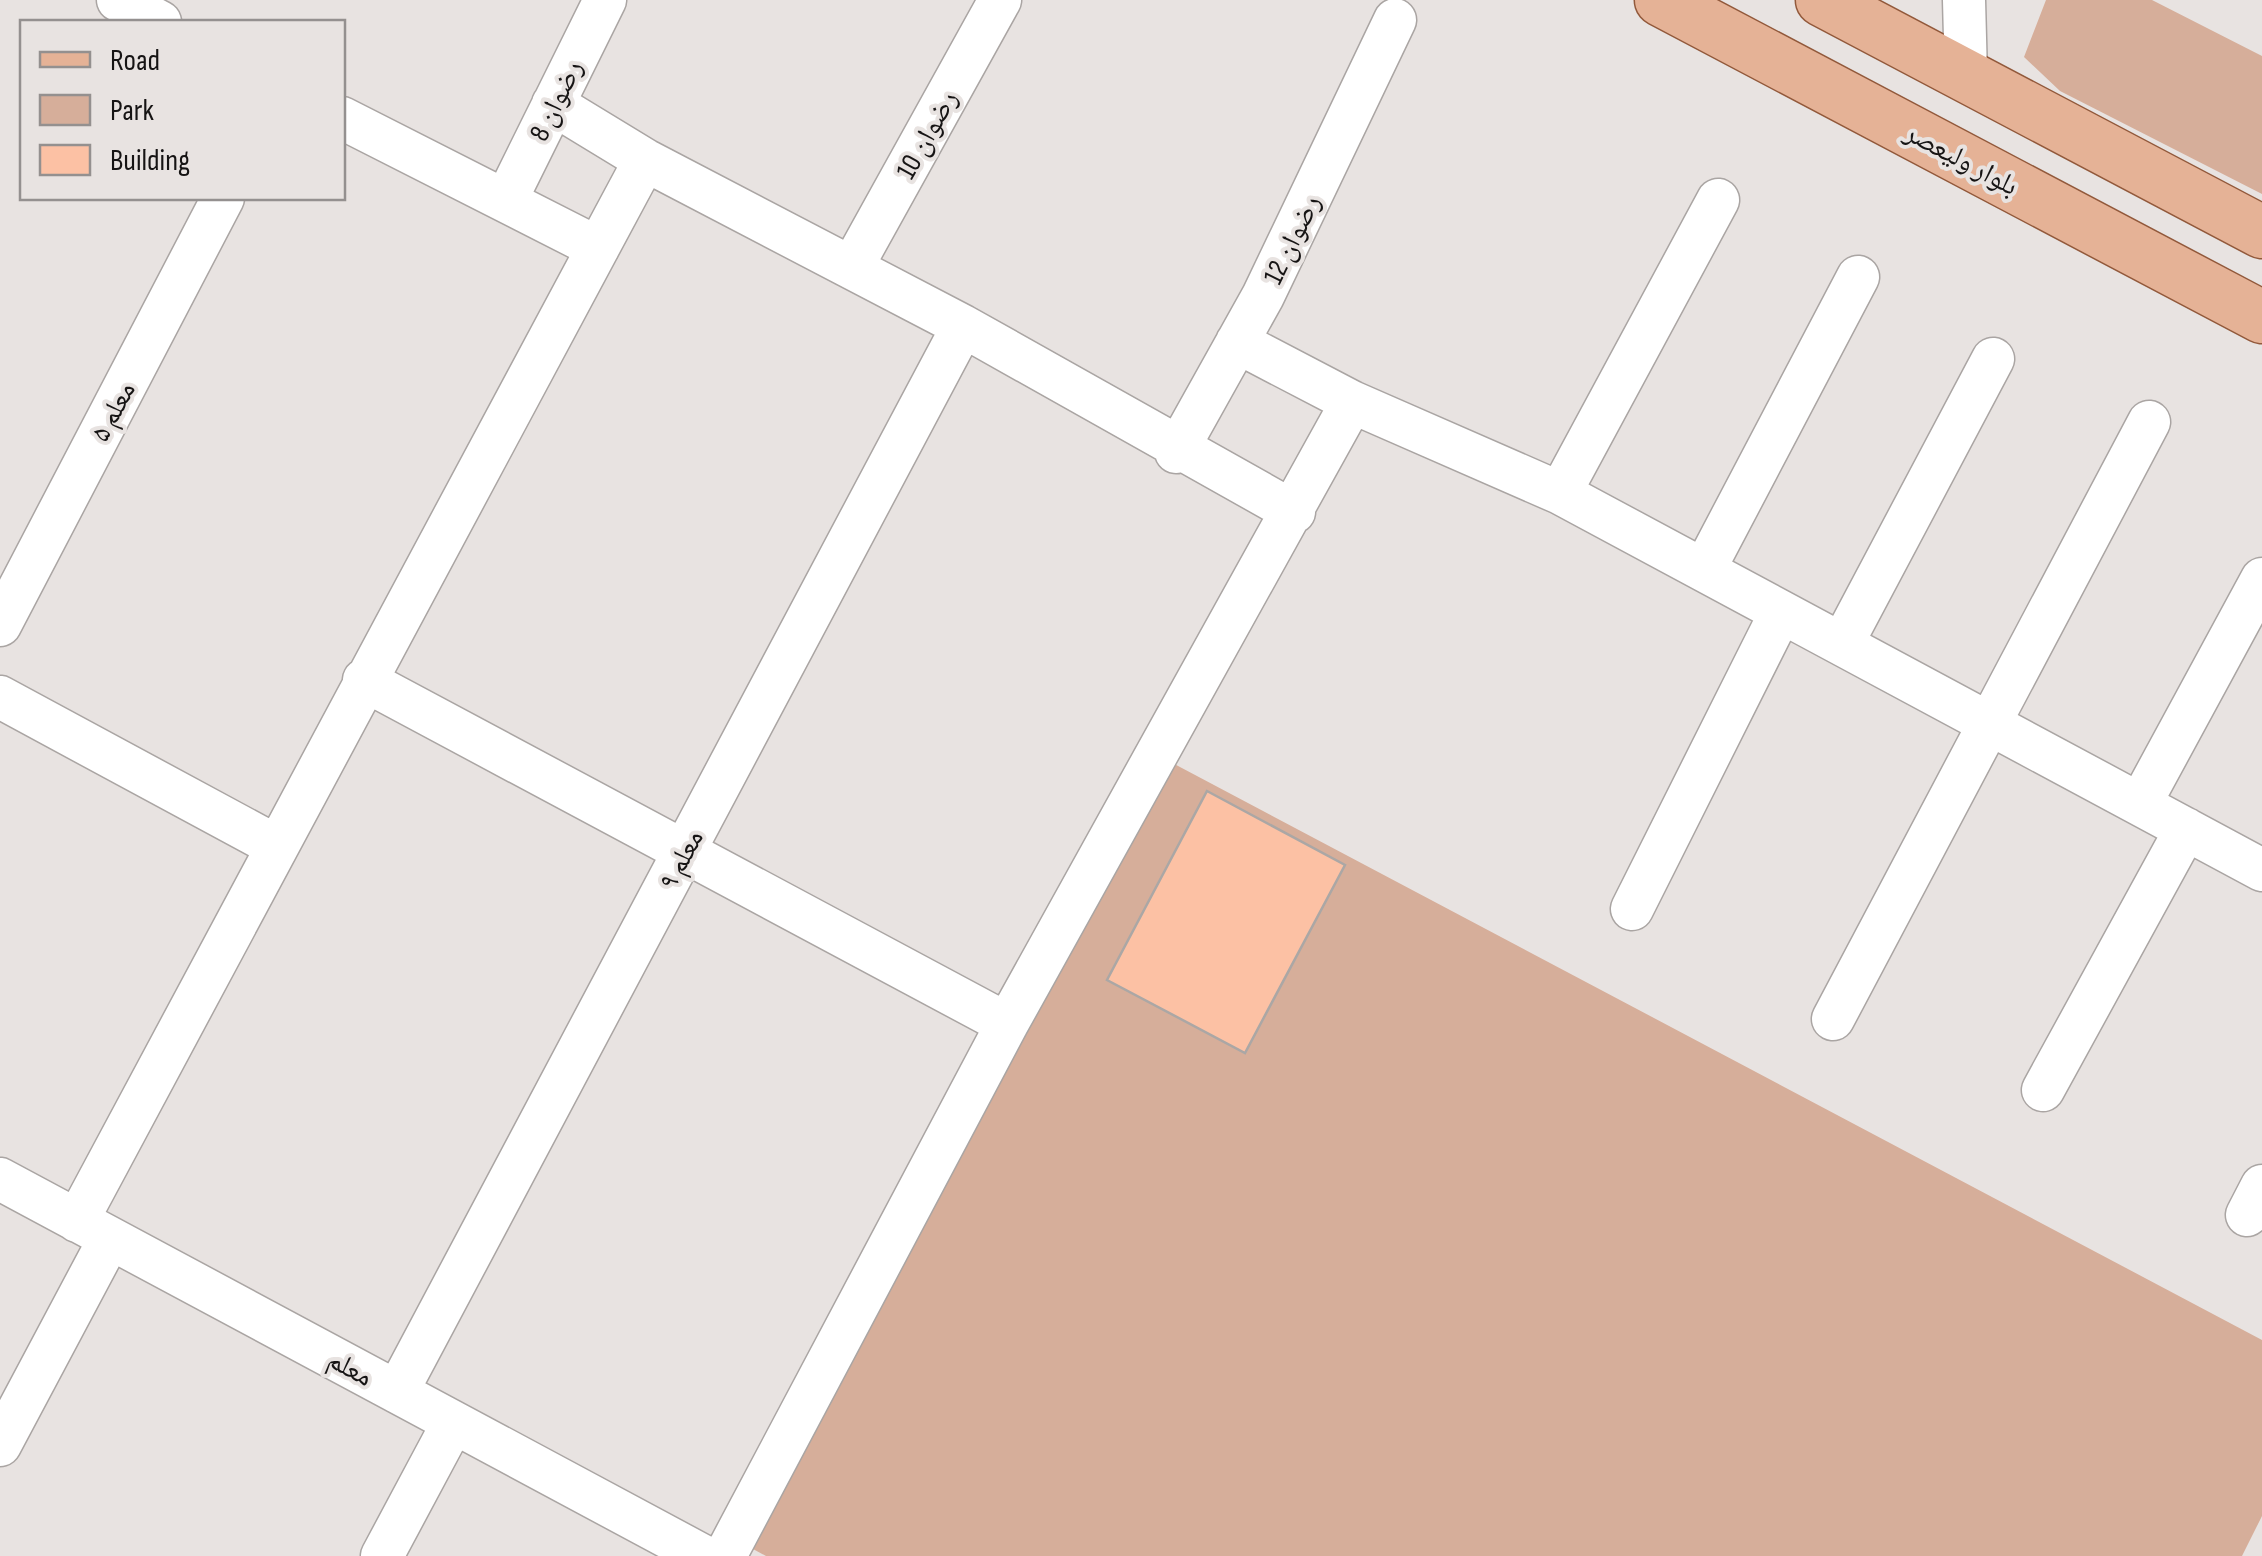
<svg xmlns="http://www.w3.org/2000/svg" width="2262" height="1556" viewBox="0 0 2262 1556" font-family="'Sofia Sans Condensed','Noto Naskh Arabic',sans-serif">
	<style>
		.green { fill: #d6ae9a }
		.building { fill: #fcc1a4; stroke: #aba7a5; stroke-width: 2.5 }
		.lines { fill: none; stroke-linecap: round; stroke-linejoin: round }
		.minor-casing { stroke: #aaa5a3; stroke-width: 45 }
		.major-casing { stroke: #92593b; stroke-width: 55 }
		.minor { stroke: #fff; stroke-width: 42 }
		.major { stroke: #e5b296; stroke-width: 52 }
		.labels { text-anchor: middle; stroke-width: 8; stroke-linejoin: round; paint-order: stroke }
		.street-label { font-size: 28px; fill: #161414; stroke: #e8e3e1 }
	</style>
	<rect width="100%" height="100%" fill="#e8e3e1"/>
	<path class="green" d="M 2046,0 L 2152,0 L 2262,56 L 2262,194 L 2060,91 L 2024,57 Z
		M 1163,758 L 2262,1340 L 2262,1516 L 2242,1556 L 766,1556 L 753,1549 Z"/>
	<path class="building" d="M 1207,791 L 1345,865 L 1245,1053 L 1107,980 Z"/>
	<g class="lines">
		<defs>
			<path id="minor" d="M 118,0 L 160,22
				M 1964,0 L 1966,76
				M 553,104 L 645,160 L 963,326 L 1294,512
				M 342,118 L 598,248
				M 506,200 L 605,0
				M 852,267 L 1000,0
				M 1237,342 L 1352,402 L 1560,493 L 2262,870
				M 1176,452 L 1263,296 L 1395,20
				M 1560,493 L 1718,200
				M 1704,570 L 1858,277
				M 0,625 L 223,198
				M 1842,644 L 1993,359
				M 364,680 L 1007,1024
				M 0,697 L 276,846
				M 2140,804 L 2262,579
				M 1632,909 L 1781,612
				M 1833,1019 L 2149,422
				M 2043,1090 L 2186,829
				M 0,1179 L 703,1556
				M 2247,1215 L 2262,1186
				M 77,1221 L 645,160
				M 397,1392 L 963,326
				M 0,1445 L 110,1238
				M 382,1556 L 453,1423
				M 725,1556 L 1007,1024 L 1352,402"/>
			<path id="major" d="M 1661,0 L 2262,317
				M 1822,0 L 2262,232"/>
		</defs>
		<use href="#minor" class="minor-casing"/>
		<use href="#major" class="major-casing"/>
		<use href="#minor" class="minor"/>
		<use href="#major" class="major"/>
	</g>
	<g class="labels">
		<g class="street-label">
			<text transform="translate(555 100) rotate(-64)" y="10">رضوان 8</text>
			<text transform="translate(926 134) rotate(-61)" y="10">رضوان 10</text>
			<text transform="translate(1962 158) rotate(28)" y="10">بلوار ولیعصر</text>
			<text transform="translate(1291 239) rotate(-64)" y="10">رضوان 12</text>
			<text transform="translate(112 411) rotate(-62)" y="10">معلم ۵</text>
			<text transform="translate(680 859) rotate(-62)" y="10">معلم ۹</text>
			<text transform="translate(351 1367) rotate(28)" y="10">معلم</text>
		</g>
	</g>
	<rect x="20" y="20" width="325" height="180" fill="#e8e3e1" stroke="#94908f" stroke-width="2.5"/>
	<rect x="40" y="52" width="50" height="15" fill="#e5b296" stroke="#94908f" stroke-width="2.5"/>
	<text x="110" y="70" font-size="30" fill="#161414">Road</text>
	<rect x="40" y="95" width="50" height="30" fill="#d6ae9a" stroke="#94908f" stroke-width="2.5"/>
	<text x="110" y="120" font-size="30" fill="#161414">Park</text>
	<rect x="40" y="145" width="50" height="30" fill="#fcc1a4" stroke="#94908f" stroke-width="2.5"/>
	<text x="110" y="170" font-size="30" fill="#161414">Building</text>
</svg>
